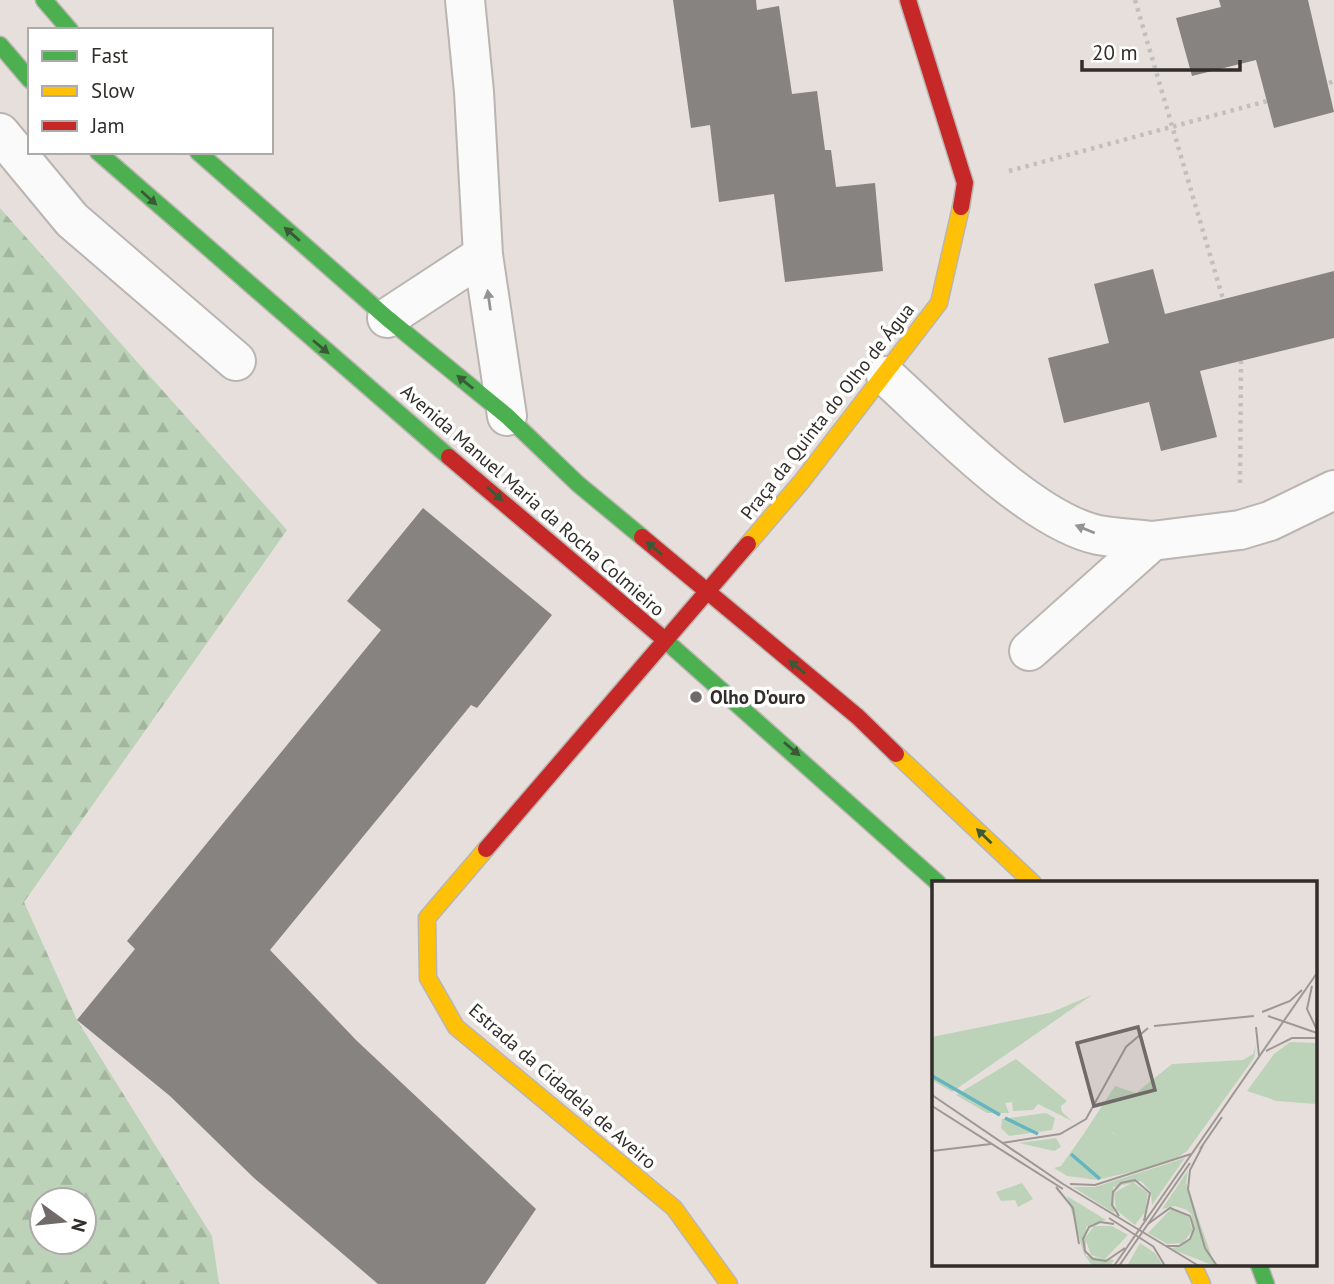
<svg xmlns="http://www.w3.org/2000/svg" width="1334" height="1284" viewBox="0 0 1334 1284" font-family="'PT Sans',sans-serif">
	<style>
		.forest { fill: url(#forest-firs); fill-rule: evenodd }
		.building { fill: #878380 }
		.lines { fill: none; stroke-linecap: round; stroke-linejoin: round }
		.street-casing { stroke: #bab5b2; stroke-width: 42 }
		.fast-casing { stroke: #bab5b2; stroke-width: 19 }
		.slow-casing { stroke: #bab5b2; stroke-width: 19 }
		.jam-casing { stroke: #bab5b2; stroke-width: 19 }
		.path { stroke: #c2c0be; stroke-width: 4.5; stroke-dasharray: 3.5 5; stroke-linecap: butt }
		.street { stroke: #fbfafa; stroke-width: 38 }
		.fast { stroke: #4caf50; stroke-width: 16 }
		.slow { stroke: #ffc107; stroke-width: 16 }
		.jam { stroke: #c62828; stroke-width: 16 }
		.oneway { fill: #3a5a37 }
		.oneway2 { fill: #969492 }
		.poi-dot { fill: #706b68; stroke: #fff; stroke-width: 2.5 }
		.labels { text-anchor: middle; stroke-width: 7; stroke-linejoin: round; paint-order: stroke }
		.street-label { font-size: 19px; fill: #312d2a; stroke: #fff }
		.poi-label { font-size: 19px; font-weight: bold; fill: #312d2a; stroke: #fff; text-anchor: start }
		.inset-river { fill: none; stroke: #66b4c0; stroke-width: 3.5 }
		.inset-road { fill: none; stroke: #9e9894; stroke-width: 2 }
		.view { fill: #706b68; fill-opacity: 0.15; stroke: #706b68; stroke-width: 3.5 }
		.inset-edge { fill: none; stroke: #312d2a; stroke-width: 3.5 }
	</style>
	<defs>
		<pattern id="forest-firs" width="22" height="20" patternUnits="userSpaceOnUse" patternTransform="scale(1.75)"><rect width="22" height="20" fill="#bdd3b9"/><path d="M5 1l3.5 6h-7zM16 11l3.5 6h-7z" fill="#a3b59f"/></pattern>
	</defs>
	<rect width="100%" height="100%" fill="#e6dfdb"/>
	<path class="forest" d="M 0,208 L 287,530 L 24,902 L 77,1020 L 212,1236 L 219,1284 L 0,1284 ZM 42,1200 L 84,1200 L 84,1242 L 42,1242 Z"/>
	<path class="building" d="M 673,0 L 756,0 L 757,10 L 779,6 L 792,94 L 817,91 L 825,150 L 831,150 L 836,187 L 875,183 L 883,271 L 785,282 L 774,194 L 719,202 L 710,125 L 691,128 Z
		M 1219,0 L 1308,0 L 1334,112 L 1274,128 L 1256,60 L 1192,76 L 1176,18 L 1221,7 Z
		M 1153,269 L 1165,314 L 1334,271 L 1334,338 L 1200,371 L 1217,437 L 1161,451 L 1149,402 L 1064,423 L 1048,358 L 1109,343 L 1094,284 Z
		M 423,508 L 552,615 L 477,708 L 471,705 L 270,950 L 357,1041 L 536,1209 L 485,1284 L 378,1284 L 254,1178 L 170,1096 L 77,1020 L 135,949 L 127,941 L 381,630 L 347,601 Z"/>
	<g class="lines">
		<defs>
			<path id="street" d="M 465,0 L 474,92 L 483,255 L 507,416
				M 0,133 L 72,220 L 236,361
				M 387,318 L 483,255
				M 886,376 C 938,423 1030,520 1098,535 C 1116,538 1134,539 1152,541
				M 1029,651 L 1152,541 L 1240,530 L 1270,521 L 1334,490"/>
			<path id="fast" d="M 44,0 L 70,30
				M 0,45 L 30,80
				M 98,152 L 449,457
				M 198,152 L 387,318 L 507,416 L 578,484 L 642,537
				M 658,634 L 938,883
				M 1259,1265 L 1266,1284"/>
			<path id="slow" d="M 748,544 L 802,481 L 939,303 L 961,207
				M 896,754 L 1033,883
				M 486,849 L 427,918 L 428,978 L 456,1027 L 674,1208 L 729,1284
				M 1193,1265 L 1202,1284"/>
			<path id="jam" d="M 908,0 L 965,183 L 961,207
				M 449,457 L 658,634
				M 642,537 L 858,717 L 896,754
				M 486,849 L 748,544"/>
		</defs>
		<use href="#street" class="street-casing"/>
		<use href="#fast" class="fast-casing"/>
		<use href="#slow" class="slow-casing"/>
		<use href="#jam" class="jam-casing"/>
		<path class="path" d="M 1135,0 L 1223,299
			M 1329,83 L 1334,81
			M 1009,171 L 1267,101
			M 1240,483 L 1241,361"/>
		<use href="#street" class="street"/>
		<use href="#fast" class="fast"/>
		<use href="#slow" class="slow"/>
		<use href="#jam" class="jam"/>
	</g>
	<defs><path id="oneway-solid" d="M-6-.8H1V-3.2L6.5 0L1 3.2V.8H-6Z" transform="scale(1.75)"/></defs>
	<g class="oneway">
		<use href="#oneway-solid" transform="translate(149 198) rotate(42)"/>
		<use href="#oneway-solid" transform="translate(292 234) rotate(-139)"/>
		<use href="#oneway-solid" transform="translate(321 347) rotate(40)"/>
		<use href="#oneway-solid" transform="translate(465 382) rotate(-141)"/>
		<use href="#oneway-solid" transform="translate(495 494) rotate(41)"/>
		<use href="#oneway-solid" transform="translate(654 548) rotate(-140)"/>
		<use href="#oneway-solid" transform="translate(797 667) rotate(-141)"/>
		<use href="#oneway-solid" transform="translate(792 749) rotate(40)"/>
		<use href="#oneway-solid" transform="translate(984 836) rotate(-136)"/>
	</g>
	<g class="oneway2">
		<use href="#oneway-solid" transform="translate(489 300) rotate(-98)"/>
		<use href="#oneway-solid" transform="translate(1085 529) rotate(-158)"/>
	</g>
	<circle class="poi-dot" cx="696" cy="697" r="7"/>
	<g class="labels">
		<g class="street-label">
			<text transform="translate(827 411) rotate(-52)" y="7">Praça da Quinta do Olho de Água</text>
			<text transform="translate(533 500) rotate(41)" y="7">Avenida Manuel Maria da Rocha Colmieiro</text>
			<text transform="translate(563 1086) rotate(41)" y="7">Estrada da Cidadela de Aveiro</text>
		</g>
		<g class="poi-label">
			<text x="710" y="704">Olho D'ouro</text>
		</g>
	</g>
	<g transform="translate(932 881)">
		<rect width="385" height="385" fill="#e6dfdb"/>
		<path d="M 160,114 L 20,211 L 0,199 L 0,156 L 118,132 ZM 253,277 L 220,324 L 219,311 L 209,300 L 181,306 L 182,332 L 141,306 L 163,306 ZM 256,289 L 254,302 L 283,385 L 239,368 L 259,359 L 260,334 L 255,329 L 243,325 L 230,328 ZM 201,301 L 216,312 L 213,331 L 203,344 L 184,329 L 182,312 ZM 135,315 L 174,339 L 154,346 L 154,375 L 182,379 L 178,385 L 160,385 L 152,373 ZM 239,328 L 257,336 L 260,350 L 251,362 L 235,363 L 216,352 ZM 162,345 L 180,345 L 196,354 L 173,378 L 159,374 L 153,357 ZM 208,362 L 223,372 L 231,385 L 195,385 Z" fill="#bdd3b9"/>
		<path d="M 117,132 L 122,140 L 80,169 L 81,141 ZM 358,161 L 385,162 L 385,223 L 345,220 L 315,210 L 342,173 ZM 324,164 L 322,177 L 255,270 L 242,279 L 207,289 L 181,251 L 163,268 L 151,254 L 183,205 L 204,212 L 240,183 L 311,179 L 321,173 ZM 84,178 L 135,220 L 129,225 L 130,231 L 140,240 L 106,223 L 101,229 L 81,230 L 80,221 L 73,222 L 77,232 L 55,232 L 24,214 ZM 114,232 L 123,237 L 120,249 L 77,255 L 69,247 L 70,238 ZM 124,257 L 129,266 L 122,270 L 87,262 Z" fill="#bdd3b9"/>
		<path d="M 180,251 L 200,271 L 207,289 L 165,299 L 135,295 L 122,287 L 129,285 L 151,254 L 163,267 Z" fill="#bdd3b9"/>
		<path d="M 90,302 L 101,318 L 86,326 L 83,319 L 69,320 L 64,311 Z" fill="#bdd3b9"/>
		<path class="inset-river" d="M 0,195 L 68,234M 73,237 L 106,253M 139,273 L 168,298"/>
		<path class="inset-road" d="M 380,105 L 375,128 L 385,149M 330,131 L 358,120 L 370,109M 336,135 L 385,152M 222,145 L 322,135M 324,146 L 327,175M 334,170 L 360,157 L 385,157M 0,214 L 131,303 L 267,385M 0,225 L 131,308M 70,262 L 128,253 L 154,238 L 194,166 L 216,147M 271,264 L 258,289 L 256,308 L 273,367 L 285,385M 268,268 L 290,236M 0,270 L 59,263M 138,303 L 163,304 L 259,273M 124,306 L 141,327 L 147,363M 187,335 L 180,324 L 181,311 L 189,302 L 203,299 L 218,312 L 212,340M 177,337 L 222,366M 182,343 L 168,341 L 157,346 L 151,358 L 153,370 L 161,378 L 174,380 L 193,367M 216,343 L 238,327 L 258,335 L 262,348 L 258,358 L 247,365 L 234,365M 221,365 L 233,385M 182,385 L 385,92M 187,385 L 258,282"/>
		<path class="view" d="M 206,146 L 223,209 L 162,225 L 145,162 Z"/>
		<rect width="385" height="385" class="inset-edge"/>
	</g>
	<rect x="28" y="28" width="245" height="126" fill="#ffffff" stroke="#adabaa" stroke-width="2"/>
	<rect x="42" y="51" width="35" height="10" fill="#4caf50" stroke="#adabaa" stroke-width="2"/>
	<text x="91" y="63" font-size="21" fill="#312d2a">Fast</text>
	<rect x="42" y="86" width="35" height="10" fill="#ffc107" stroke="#adabaa" stroke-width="2"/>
	<text x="91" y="98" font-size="21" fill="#312d2a">Slow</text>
	<rect x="42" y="121" width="35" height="10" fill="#c62828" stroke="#adabaa" stroke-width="2"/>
	<text x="91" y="133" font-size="21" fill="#312d2a">Jam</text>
	<g transform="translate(63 1221) rotate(105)"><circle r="33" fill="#ffffff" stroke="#adabaa" stroke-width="2"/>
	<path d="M0-5L12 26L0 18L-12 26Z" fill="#706b68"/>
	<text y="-10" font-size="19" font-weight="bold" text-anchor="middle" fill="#312d2a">N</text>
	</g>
	<path d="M1082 60v10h158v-10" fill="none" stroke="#312d2a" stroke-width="3.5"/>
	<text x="1092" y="60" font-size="21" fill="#312d2a" stroke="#ffffff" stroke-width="5" paint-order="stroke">20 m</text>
</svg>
